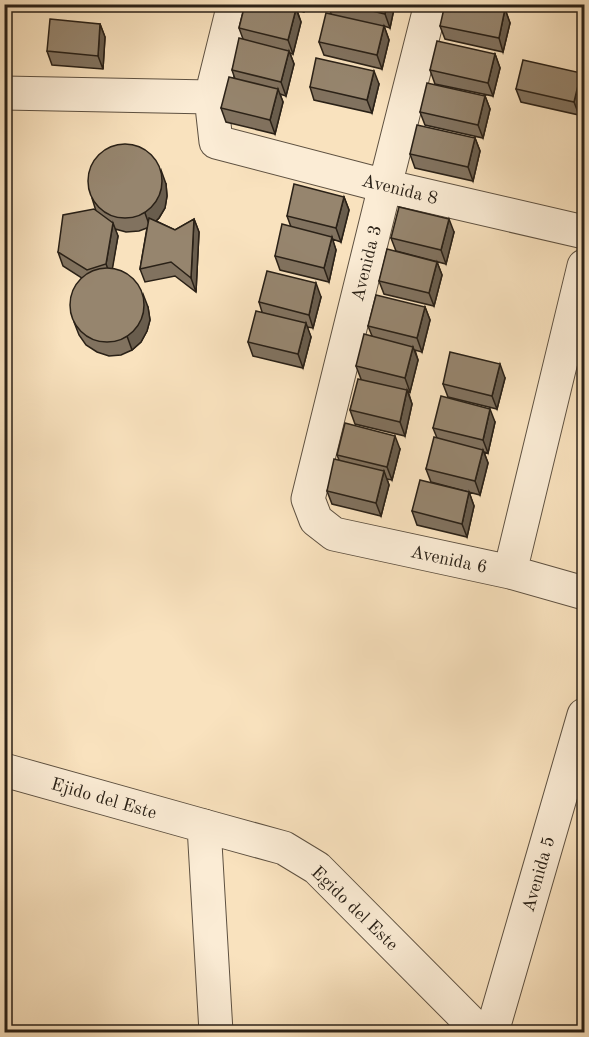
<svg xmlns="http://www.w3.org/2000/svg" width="589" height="1037" viewBox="0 0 589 1037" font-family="'Old Standard TT',serif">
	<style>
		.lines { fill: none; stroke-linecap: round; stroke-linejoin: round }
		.minor-casing { stroke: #5e5141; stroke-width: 35 }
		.tertiary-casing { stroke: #5e5141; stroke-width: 35 }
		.minor { stroke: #fbecd5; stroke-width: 33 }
		.tertiary { stroke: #fbecd5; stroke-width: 33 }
		.wall { fill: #81725f; stroke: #2a2117; stroke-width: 1.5 }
		.shaded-wall { fill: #695d4d; stroke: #2a2117; stroke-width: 1.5 }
		.building { fill: #96856e; stroke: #2a2117; stroke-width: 1.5 }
		.labels { text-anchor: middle; stroke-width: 4.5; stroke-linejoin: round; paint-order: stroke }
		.street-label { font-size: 18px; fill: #2a2117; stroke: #fbecd5 }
	</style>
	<rect width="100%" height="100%" fill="#f9e2be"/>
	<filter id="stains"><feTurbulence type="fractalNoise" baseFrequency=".00333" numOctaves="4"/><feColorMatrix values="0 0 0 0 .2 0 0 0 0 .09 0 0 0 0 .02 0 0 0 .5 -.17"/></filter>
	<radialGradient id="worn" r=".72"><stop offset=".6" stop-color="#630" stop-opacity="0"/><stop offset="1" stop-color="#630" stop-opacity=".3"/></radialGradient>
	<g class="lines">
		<defs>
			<path id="minor" d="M 234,4 L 211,97 L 216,142 L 385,186 L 584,232
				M 431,4 L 385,186 L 308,499 L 316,520 L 334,534 L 510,572 L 584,593
				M 4,93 L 211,97
				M 510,572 L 584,266
				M 204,826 L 284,848 L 317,868 L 480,1032
				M 492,1032 L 584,715"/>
			<path id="tertiary" d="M 4,770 L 204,826 L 216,1032"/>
		</defs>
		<use href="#minor" class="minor-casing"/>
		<use href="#tertiary" class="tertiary-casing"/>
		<use href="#minor" class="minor"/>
		<use href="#tertiary" class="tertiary"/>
	</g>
	<path class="wall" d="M 245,4 L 305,4 L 304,12 L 297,10 L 301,22 L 293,54 L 290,53 L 294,64 L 286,96 L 280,94 L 283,102 L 275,134 L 226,122 L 221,108 L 235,79 L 232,70 L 243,39 L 239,28 Z
		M 328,4 L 395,4 L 390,28 L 384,26 L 389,40 L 382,69 L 324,55 L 319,42 L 331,14 Z
		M 484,4 L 513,4 L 512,11 Z
		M 505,9 L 510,23 L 503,52 L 445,39 L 440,26 Z
		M 100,24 L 105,37 L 103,69 L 52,65 L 47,51 Z
		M 495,54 L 500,68 L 493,96 L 435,84 L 430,70 Z
		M 581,73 L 585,83 L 585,92 L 579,115 L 521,102 L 516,89 Z
		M 379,84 L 372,113 L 314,100 L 310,87 Z
		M 485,96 L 490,109 L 483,138 L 425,125 L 420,112 Z
		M 475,138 L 480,151 L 473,181 L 415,168 L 410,154 Z
		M 166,184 L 167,196 L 165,208 L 159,218 L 156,221 L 175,230 L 194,219 L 199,232 L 196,292 L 175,276 L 145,282 L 140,269 L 147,228 L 139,231 L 126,232 L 115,229 L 118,236 L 112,268 L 148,307 L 150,320 L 147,331 L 141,342 L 132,350 L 121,355 L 109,356 L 97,352 L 86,345 L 79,335 L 74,322 L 82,278 L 63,266 L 58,252 L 96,211 L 92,198 Z
		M 344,197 L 349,210 L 341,242 L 332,239 L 336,250 L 329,282 L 280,270 L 275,256 L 291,227 L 287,216 Z
		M 454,232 L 446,264 L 396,251 L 391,238 Z
		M 437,262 L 442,275 L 434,306 L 384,294 L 379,281 Z
		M 321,297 L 313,328 L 307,327 L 311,337 L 303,368 L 253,356 L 248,342 L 262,312 L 259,302 Z
		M 425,307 L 430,320 L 422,352 L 415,350 L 418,360 L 410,392 L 408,391 L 412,404 L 405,436 L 355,424 L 350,410 L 361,379 L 356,366 L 372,336 L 368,326 Z
		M 505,378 L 497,409 L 448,397 L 443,384 Z
		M 495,422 L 488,453 L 484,452 L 488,463 L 480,495 L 431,482 L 426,469 L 437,438 L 433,428 Z
		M 400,449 L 392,480 L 387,479 L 389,485 L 381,516 L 332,504 L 327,491 L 339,460 L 337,455 Z
		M 469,492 L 474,506 L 467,537 L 417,525 L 412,511 Z"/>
	<path class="shaded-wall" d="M 301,4 L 305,4 L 304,12 Z
		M 387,4 L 395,4 L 390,28 L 385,14 Z
		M 296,9 L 301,22 L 293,54 L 288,40 Z
		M 505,9 L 510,23 L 503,52 L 499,38 Z
		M 100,24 L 105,37 L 103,69 L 98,56 Z
		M 384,26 L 389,40 L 382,69 L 377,55 Z
		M 289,51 L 294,64 L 286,96 L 281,82 Z
		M 495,54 L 500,68 L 493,96 L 488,83 Z
		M 374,71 L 379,84 L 372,113 L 367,100 Z
		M 581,73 L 585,83 L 585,92 L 579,115 L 574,102 Z
		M 278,89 L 283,102 L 275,134 L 270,120 Z
		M 485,96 L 490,109 L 483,138 L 478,125 Z
		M 475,138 L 480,151 L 473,181 L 468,167 Z
		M 161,170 L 166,184 L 167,196 L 165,208 L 159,218 L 150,227 L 145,213 Z
		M 344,197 L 349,210 L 341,242 L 336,228 Z
		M 194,219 L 199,232 L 196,292 L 191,278 Z
		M 449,219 L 454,232 L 446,264 L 441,250 Z
		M 113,223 L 118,236 L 111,277 L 106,264 Z
		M 332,237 L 336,250 L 329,282 L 324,268 Z
		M 437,262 L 442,275 L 434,306 L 429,293 Z
		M 316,283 L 321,297 L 313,328 L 309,315 Z
		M 143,294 L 148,307 L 150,320 L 147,331 L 141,342 L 132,350 L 127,336 Z
		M 425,307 L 430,320 L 422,352 L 417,338 Z
		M 306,323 L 311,337 L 303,368 L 298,354 Z
		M 413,347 L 418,360 L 410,392 L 405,378 Z
		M 500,364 L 505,378 L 497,409 L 492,396 Z
		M 407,390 L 412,404 L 405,436 L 400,422 Z
		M 490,409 L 495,422 L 488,453 L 483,440 Z
		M 395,436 L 400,449 L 392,480 L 387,467 Z
		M 483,450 L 488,463 L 480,495 L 475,481 Z
		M 384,471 L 389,485 L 381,516 L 376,503 Z
		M 469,492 L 474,506 L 467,537 L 462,524 Z"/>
	<path class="building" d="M 245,4 L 280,4 L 296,9 L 288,40 L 239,28 Z
		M 343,4 L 387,4 L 385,14 Z
		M 445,4 L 483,4 L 505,9 L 499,38 L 440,26 Z
		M 326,13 L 384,26 L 377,55 L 319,42 Z
		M 50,19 L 100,24 L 98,56 L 47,51 Z
		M 239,38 L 289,51 L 281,82 L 232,70 Z
		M 437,41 L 495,54 L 488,83 L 430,70 Z
		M 316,58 L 374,71 L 367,100 L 310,87 Z
		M 523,60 L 581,73 L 574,102 L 516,89 Z
		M 229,77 L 278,89 L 270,120 L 221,108 Z
		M 427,83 L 485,96 L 478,125 L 420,112 Z
		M 417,125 L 475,138 L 468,167 L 410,154 Z
		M88 181a37 37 0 1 1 74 0a37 37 0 1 1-74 0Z
		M 294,184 L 344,197 L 336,228 L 287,216 Z
		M 399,207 L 449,219 L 441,250 L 391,238 Z
		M 94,209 L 113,223 L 106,264 L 87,270 L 58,252 L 63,215 Z
		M 149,218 L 175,230 L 194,219 L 191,278 L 171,262 L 140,269 Z
		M 282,224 L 332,237 L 324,268 L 275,256 Z
		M 387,249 L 437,262 L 429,293 L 379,281 Z
		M70 305a37 37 0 1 1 74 0a37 37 0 1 1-74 0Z
		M 267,271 L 316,283 L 309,315 L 259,302 Z
		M 376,295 L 425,307 L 417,338 L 368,326 Z
		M 256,311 L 306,323 L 298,354 L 248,342 Z
		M 364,334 L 413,347 L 405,378 L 356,366 Z
		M 450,352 L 500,364 L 492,396 L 443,384 Z
		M 358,379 L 407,390 L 400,422 L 350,410 Z
		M 441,396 L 490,409 L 483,440 L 433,428 Z
		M 345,423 L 395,436 L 387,467 L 337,455 Z
		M 434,437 L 483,450 L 475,481 L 426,469 Z
		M 334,459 L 384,471 L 376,503 L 327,491 Z
		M 420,480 L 469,492 L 462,524 L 412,511 Z"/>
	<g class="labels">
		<g class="street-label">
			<text transform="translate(400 189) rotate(14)" y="6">Avenida 8</text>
			<text transform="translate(366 263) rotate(-76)" y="6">Avenida 3</text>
			<text transform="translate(449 559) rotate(12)" y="6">Avenida 6</text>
			<text transform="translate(104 798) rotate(16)" y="6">Ejido del Este</text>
			<text transform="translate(538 874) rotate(-74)" y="6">Avenida 5</text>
			<text transform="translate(355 908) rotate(44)" y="6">Egido del Este</text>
		</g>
	</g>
	<rect width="589" height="1037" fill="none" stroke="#f9e2be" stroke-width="24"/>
	<rect x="6" y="6" width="577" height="1025" fill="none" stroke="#2a2117" stroke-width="3"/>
	<rect x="12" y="12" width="565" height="1013" fill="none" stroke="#2a2117" stroke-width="1.5"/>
	<rect width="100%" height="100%" filter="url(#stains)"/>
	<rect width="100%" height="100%" fill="url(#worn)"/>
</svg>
